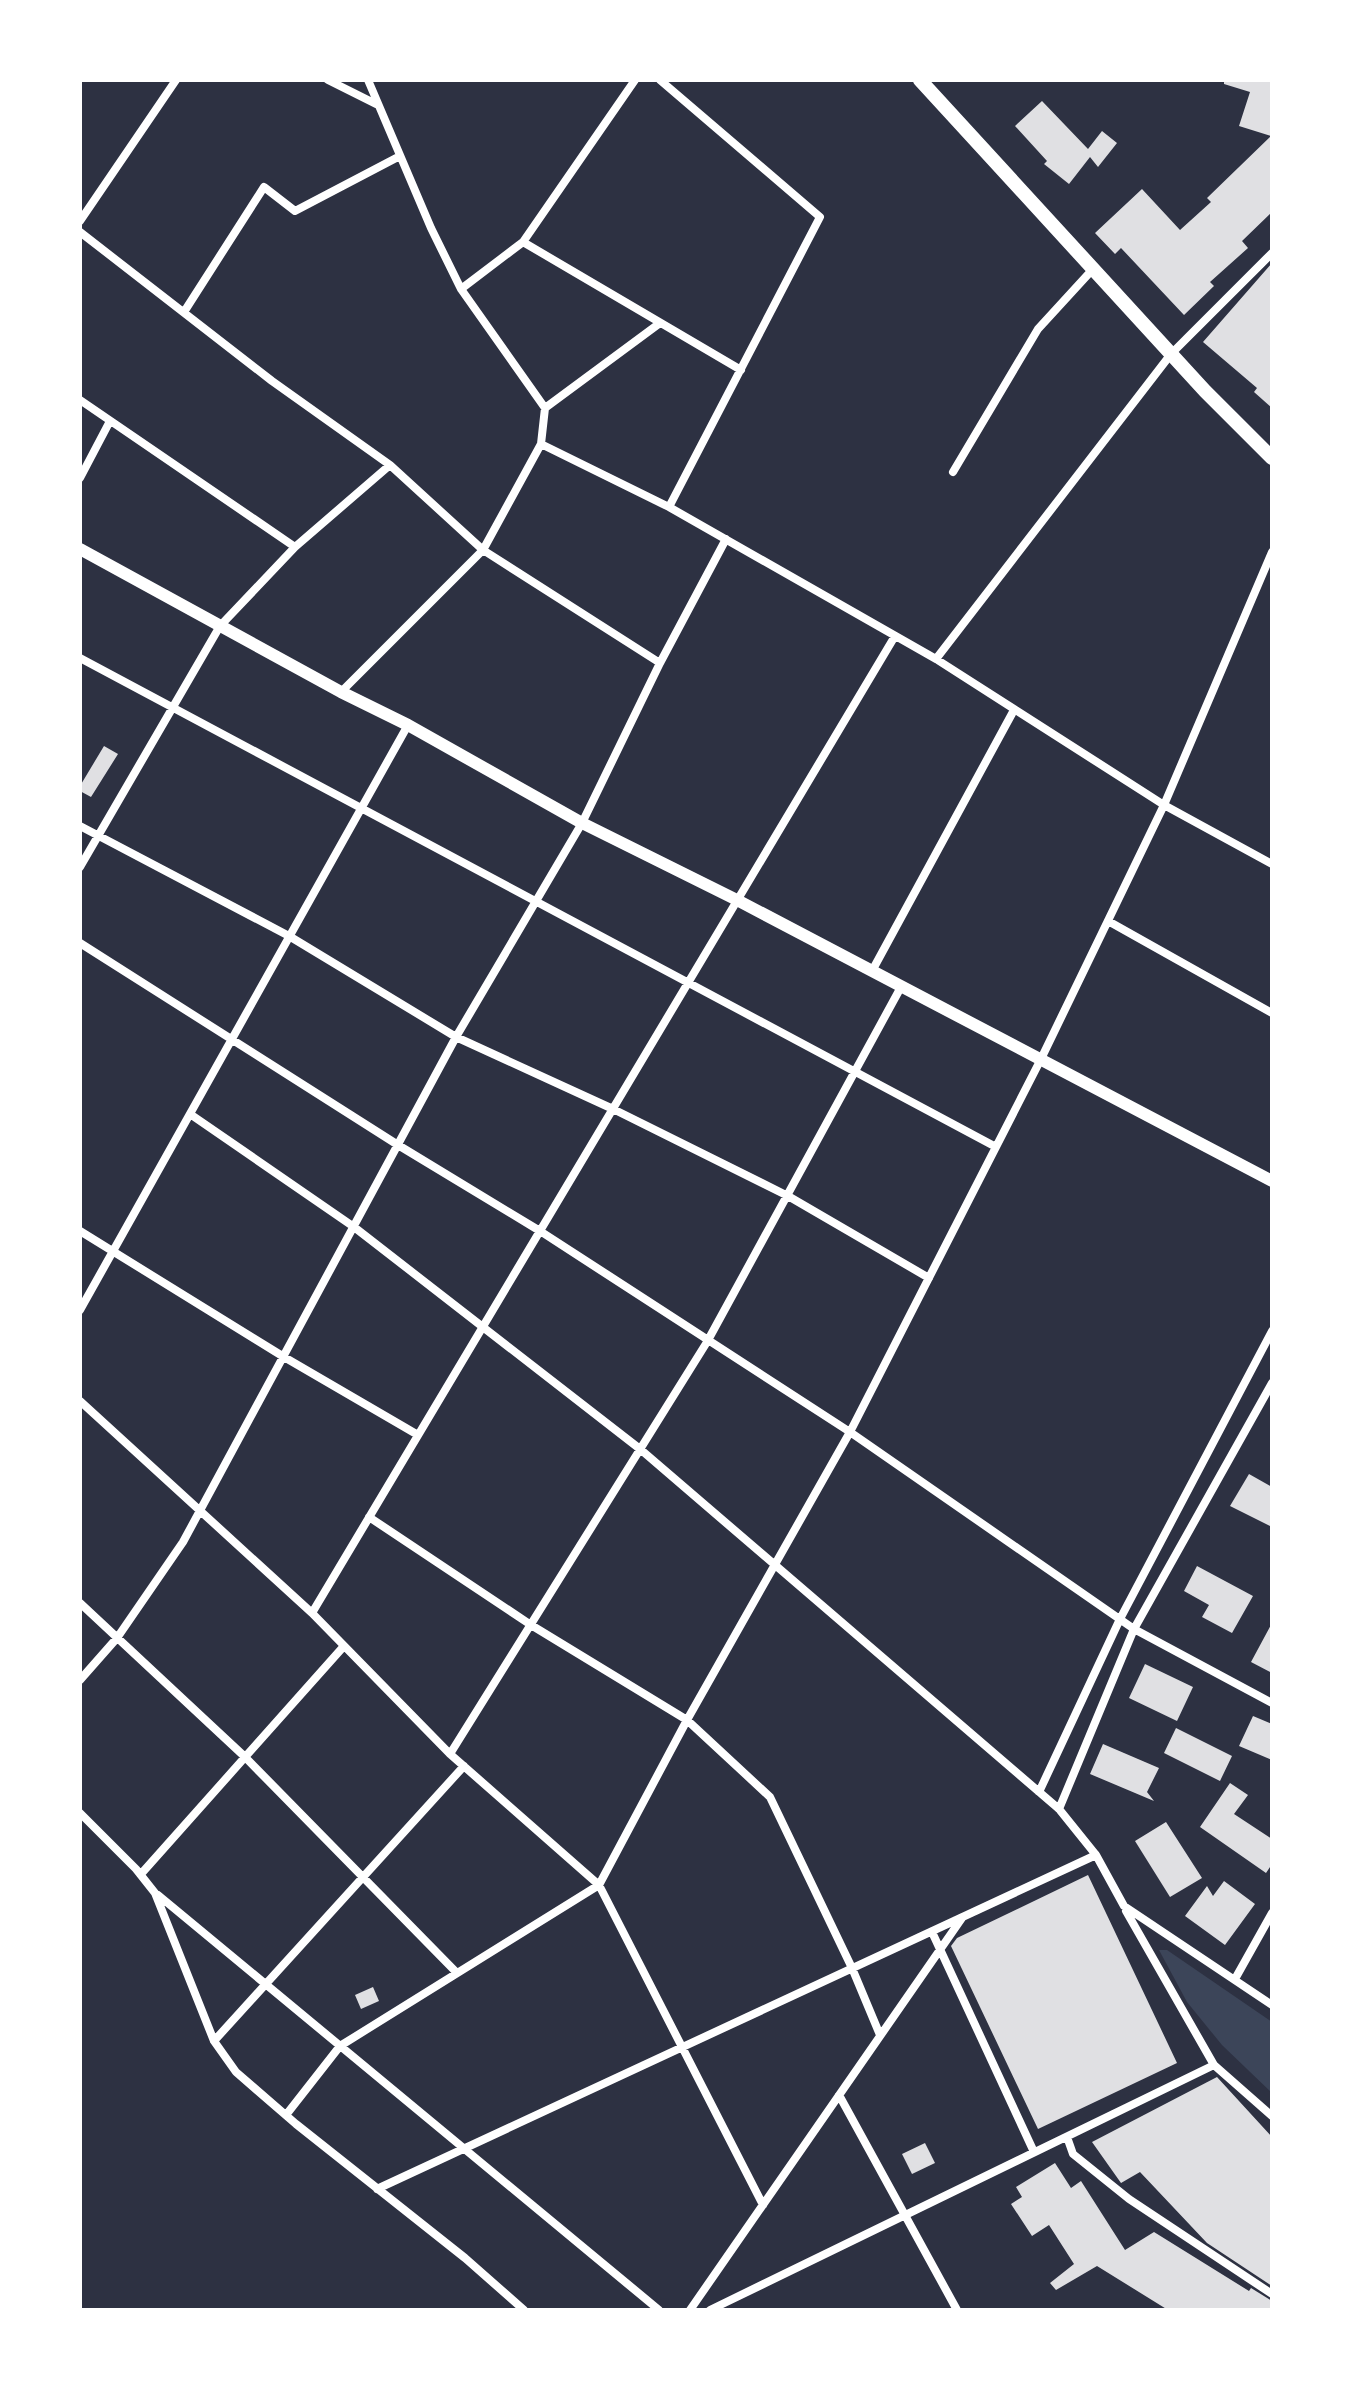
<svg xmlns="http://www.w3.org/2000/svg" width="1352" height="2390" viewBox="0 0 1352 2390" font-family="'IBM Plex Sans',sans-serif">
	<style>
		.green { fill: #3c4559 }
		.building { fill: #e0e0e3 }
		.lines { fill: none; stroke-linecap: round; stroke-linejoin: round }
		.minor { stroke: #fff; stroke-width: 8 }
		.tertiary { stroke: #fff; stroke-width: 12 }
		.secondary { stroke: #fff; stroke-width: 14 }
	</style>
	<rect width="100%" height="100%" fill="#2d3142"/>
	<path class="green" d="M 1159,1950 L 1167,1950 L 1272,2022 L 1272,2093 L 1222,2045 L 1187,2002 Z"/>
	<path class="building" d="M 1224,80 L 1272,80 L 1272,212 L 1242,241 L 1248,248 L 1210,282 L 1214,286 L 1184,315 L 1121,248 L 1115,254 L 1095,233 L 1142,189 L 1180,230 L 1211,202 L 1207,198 L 1271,136 L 1239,126 L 1250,92 L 1224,84 Z
		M 1042,101 L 1088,149 L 1102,131 L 1117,143 L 1098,167 L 1090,157 L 1069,184 L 1044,164 L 1047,161 L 1015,126 Z
		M 1272,263 L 1272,408 L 1254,392 L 1257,388 L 1203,342 Z
		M 104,746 L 118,754 L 91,797 L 80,791 L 80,786 Z
		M 1249,1474 L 1272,1487 L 1272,1527 L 1230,1506 Z
		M 1197,1566 L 1253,1596 L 1232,1633 L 1202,1617 L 1209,1605 L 1184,1591 Z
		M 1272,1623 L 1272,1673 L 1251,1662 Z
		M 1145,1664 L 1193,1687 L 1177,1721 L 1129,1698 Z
		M 1253,1716 L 1272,1724 L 1272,1760 L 1239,1746 Z
		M 1176,1728 L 1232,1756 L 1220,1781 L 1164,1753 Z
		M 1103,1744 L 1159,1768 L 1147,1792 L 1154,1801 L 1090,1774 Z
		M 1230,1783 L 1248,1795 L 1234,1814 L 1272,1839 L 1272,1864 L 1266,1873 L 1200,1827 Z
		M 1166,1822 L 1202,1878 L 1170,1897 L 1135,1841 Z
		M 1088,1875 L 1177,2063 L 1038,2129 L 951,1946 L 957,1938 Z
		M 1224,1881 L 1255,1904 L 1225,1945 L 1185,1916 L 1207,1886 L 1213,1896 Z
		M 373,1987 L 379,2001 L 361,2009 L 355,1995 Z
		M 1217,2077 L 1272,2137 L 1272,2286 L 1207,2243 L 1140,2172 L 1121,2183 L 1092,2142 Z
		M 925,2143 L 935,2163 L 912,2174 L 902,2154 Z
		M 1055,2163 L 1071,2188 L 1081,2181 L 1125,2250 L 1154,2232 L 1249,2291 L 1251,2288 L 1272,2301 L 1272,2310 L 1168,2310 L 1097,2266 L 1056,2290 L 1050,2283 L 1074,2264 L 1049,2225 L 1032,2236 L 1011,2204 L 1022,2197 L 1016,2187 Z"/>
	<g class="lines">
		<path class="minor" d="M 328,80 L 378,105
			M 368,80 L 431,228 L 461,289 L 545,408 L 541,444
			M 660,80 L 820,217 L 669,507
			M 80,221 L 176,80
			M 80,232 L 272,381 L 390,465 L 483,550 L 660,663 L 582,823 L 456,1037 L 183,1542 L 117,1638 L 80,1680
			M 523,242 L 741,370
			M 461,289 L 523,242 L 635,80
			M 184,312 L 264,187 L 295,211 L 400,156
			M 80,400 L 295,547
			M 545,408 L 660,323
			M 953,472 L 1038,329 L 1093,269
			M 80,478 L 110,421
			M 80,658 L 996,1147
			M 936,659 L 1171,354 L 1272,253
			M 660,663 L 726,539
			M 341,692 L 483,550 L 541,444 L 669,507 L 936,659 L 1164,805 L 1272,864
			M 80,826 L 289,936 L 456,1037 L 613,1109 L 788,1196 L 929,1278
			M 80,867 L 220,626 L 295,547 L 390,465
			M 1108,921 L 1272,1013
			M 80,943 L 398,1145 L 540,1231 L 850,1432 L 1134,1629 L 1272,1703
			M 872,971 L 1014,710
			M 190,1114 L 354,1227 L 640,1449 L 1059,1809 L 1096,1855 L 1124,1906 L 1272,2005
			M 80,1231 L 284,1357 L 418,1435
			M 80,1310 L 408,725
			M 80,1401 L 312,1613 L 450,1754 L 599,1885 L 763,2205
			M 369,1517 L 531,1625 L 687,1720 L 770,1797 L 852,1968 L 880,2035
			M 80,1603 L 244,1756 L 457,1973
			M 312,1613 L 895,636
			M 450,1754 L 707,1342 L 901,987
			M 1039,1792 L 1120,1619 L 1272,1331
			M 1059,1809 L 1134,1629 L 1272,1383
			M 80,1813 L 136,1869 L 155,1893 L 214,2041 L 236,2072 L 296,2124 L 465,2258 L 524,2310
			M 141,1874 L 344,1646
			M 158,1895 L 659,2310
			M 1126,1911 L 1214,2065 L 1272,2116
			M 932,1932 L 1034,2152
			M 1235,1979 L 1272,1913
			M 214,2041 L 464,1766
			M 839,2095 L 957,2310
			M 286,2115 L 340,2046 L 599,1885 L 687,1720 L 850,1432 L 1041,1059 L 1164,805 L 1272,552
			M 1067,2137 L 1073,2154 L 1129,2199 L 1272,2294
			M 377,2189 L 1096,1855
			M 690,2310 L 962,1918
			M 710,2310 L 1214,2065"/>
		<path class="tertiary" d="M 80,549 L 341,692 L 408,725 L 582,823 L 737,900 L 1272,1181"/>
		<path class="secondary" d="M 920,80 L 1205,391 L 1272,458"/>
	</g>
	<rect width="1352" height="2390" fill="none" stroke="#ffffff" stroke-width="164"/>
</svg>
